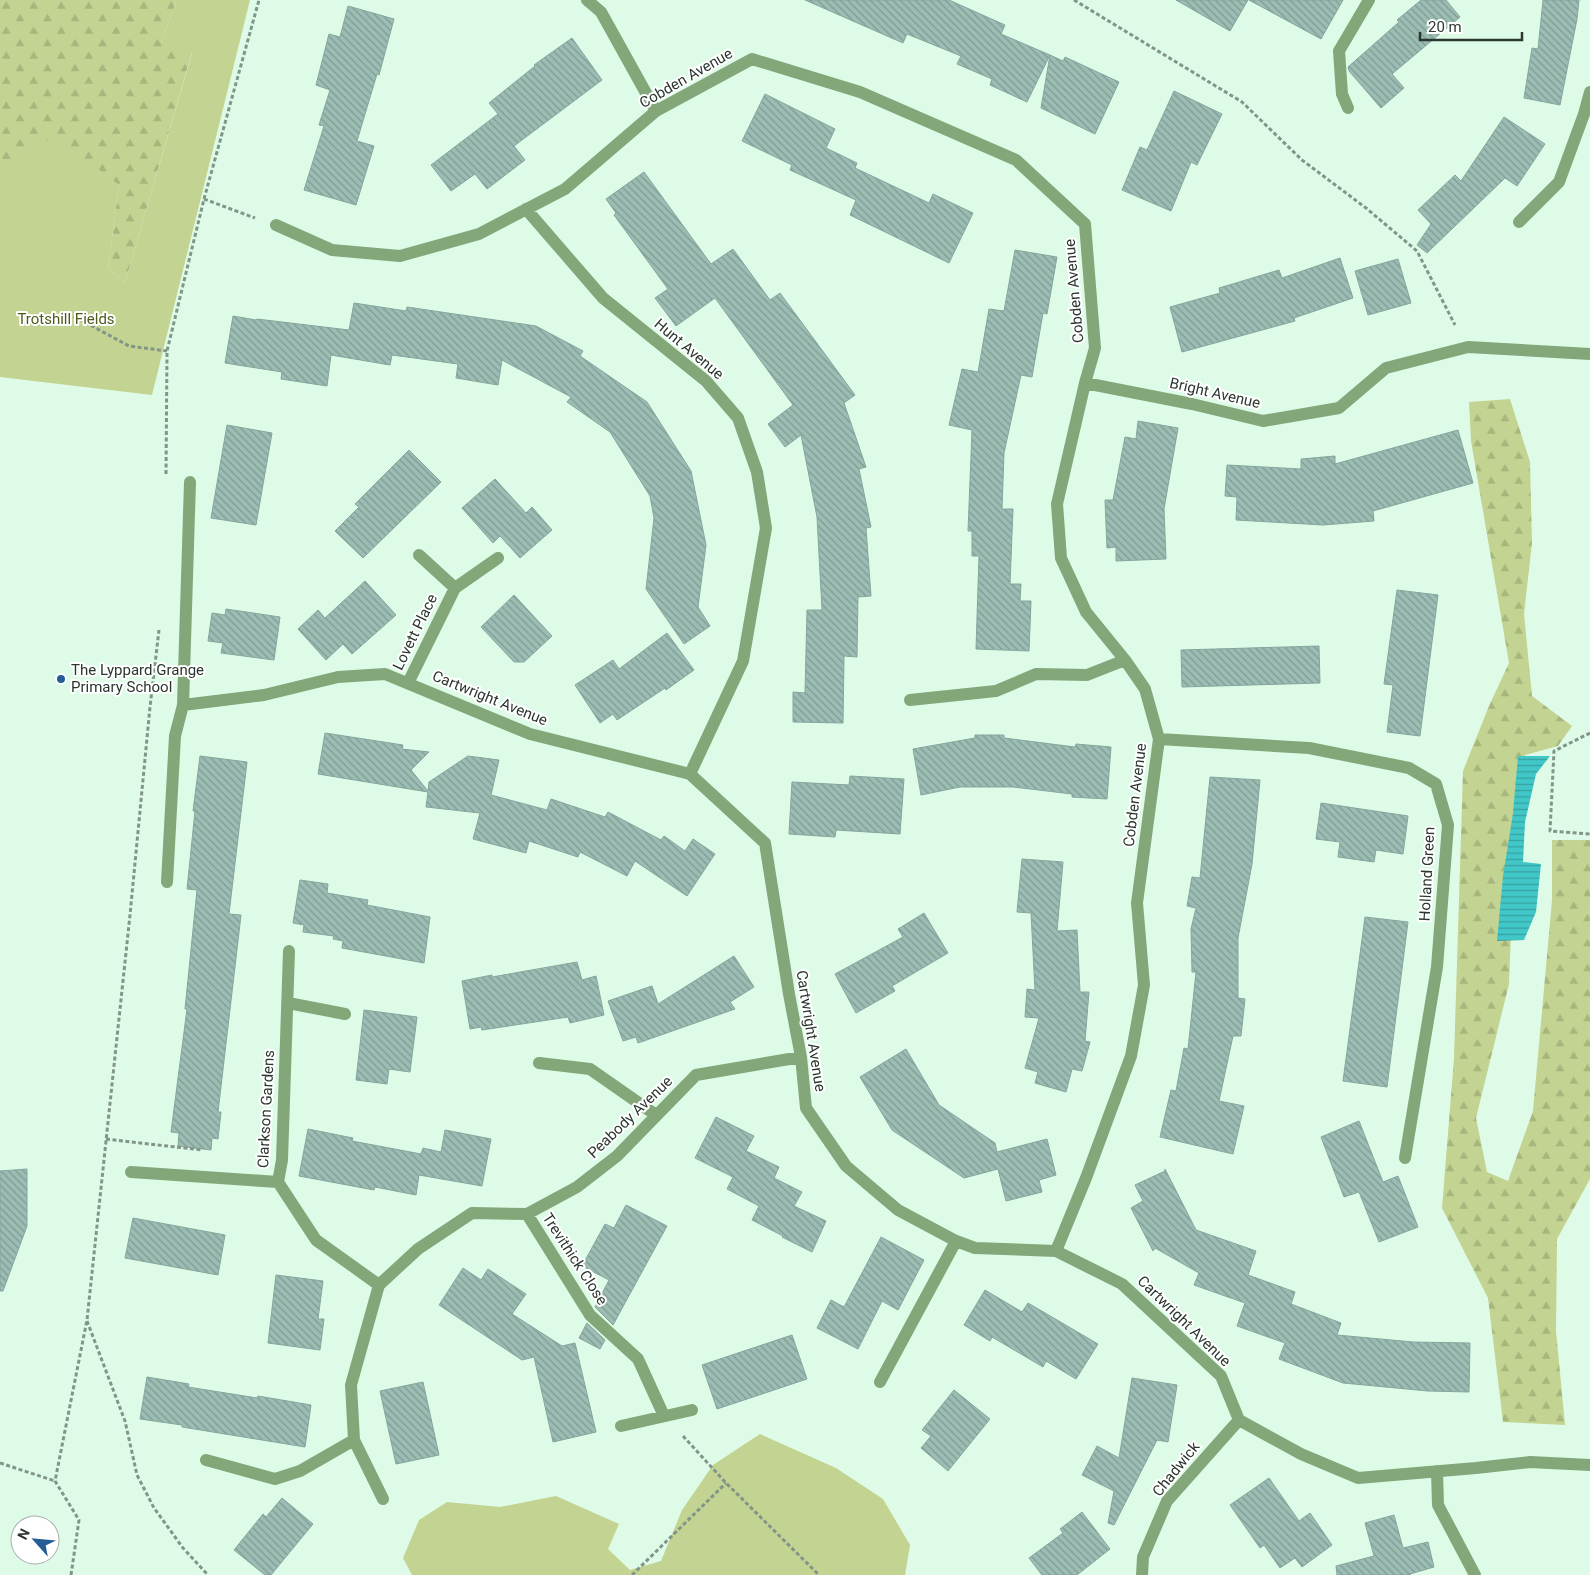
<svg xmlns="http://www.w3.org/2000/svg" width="1590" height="1575" viewBox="0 0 1590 1575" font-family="Roboto,sans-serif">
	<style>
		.forest { fill: url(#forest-firs) }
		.green { fill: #c3d391 }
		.water { fill: url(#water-rules) }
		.building { fill: url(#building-back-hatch); stroke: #85a69d }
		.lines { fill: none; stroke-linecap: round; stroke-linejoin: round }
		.path { stroke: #819588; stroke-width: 3; stroke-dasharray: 4 2.5; stroke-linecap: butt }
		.minor { stroke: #83a778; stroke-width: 12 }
		.poi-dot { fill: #275d96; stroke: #fff; stroke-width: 2 }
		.labels { text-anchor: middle; stroke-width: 4; stroke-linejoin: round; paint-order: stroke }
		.street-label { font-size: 15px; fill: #2b362f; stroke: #fff }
		.park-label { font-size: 15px; fill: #4e5a1c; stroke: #fff }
		.poi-label { font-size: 15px; fill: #2b362f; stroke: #fff; text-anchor: start }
	</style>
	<defs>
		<pattern id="forest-firs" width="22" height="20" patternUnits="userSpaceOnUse" patternTransform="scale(1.25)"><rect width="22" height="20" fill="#c3d391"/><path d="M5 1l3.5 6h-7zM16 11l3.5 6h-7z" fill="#a8b67d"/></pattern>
		<pattern id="water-rules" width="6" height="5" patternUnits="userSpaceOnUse" patternTransform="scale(1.25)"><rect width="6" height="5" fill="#41c7c7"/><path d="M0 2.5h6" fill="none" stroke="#37a2a2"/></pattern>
		<pattern id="building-back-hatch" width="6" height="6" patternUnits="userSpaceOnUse" patternTransform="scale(1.25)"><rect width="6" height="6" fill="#9cbdb4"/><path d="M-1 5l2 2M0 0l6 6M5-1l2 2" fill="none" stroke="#7f9a93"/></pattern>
	</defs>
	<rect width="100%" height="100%" fill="#defbe8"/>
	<path class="forest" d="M 0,0 L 177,0 L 161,42 L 192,52 L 125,283 L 108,268 L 119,185 L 0,167 Z
		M 1510,399 L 1530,462 L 1532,543 L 1524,614 L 1532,696 L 1572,726 L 1558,746 L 1525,755 L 1514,853 L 1509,984 L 1476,1118 L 1487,1172 L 1508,1181 L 1533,1111 L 1552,900 L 1552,840 L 1590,840 L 1590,1179 L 1557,1239 L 1556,1331 L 1565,1425 L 1503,1422 L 1488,1298 L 1442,1208 L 1454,1058 L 1463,771 L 1489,706 L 1509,663 L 1471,441 L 1469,402 Z"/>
	<path class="green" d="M 177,0 L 250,0 L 152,395 L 0,377 L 0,167 L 55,136 L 119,185 L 108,268 L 125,283 L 192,53 L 161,42 Z
		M 760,1434 L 836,1468 L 883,1499 L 910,1545 L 905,1575 L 412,1575 L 403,1558 L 419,1520 L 447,1502 L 500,1507 L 556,1496 L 619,1524 L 608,1549 L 630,1570 L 661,1561 L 682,1510 L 713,1465 Z"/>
	<path class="water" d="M 1518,756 L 1550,756 L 1536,774 L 1525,822 L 1523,862 L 1541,864 L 1536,912 L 1524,940 L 1497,941 L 1503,876 L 1513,813 Z"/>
	<path class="building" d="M 805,0 L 949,0 L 1005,25 L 1001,34 L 1050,55 L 1027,102 L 990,85 L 992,79 L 957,64 L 961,56 L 907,34 L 903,43 Z
		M 1176,0 L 1248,0 L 1230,31 Z
		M 1249,0 L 1343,0 L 1321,39 Z
		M 1421,0 L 1446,0 L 1460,17 L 1392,74 L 1404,88 L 1381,108 L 1349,71 L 1348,67 L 1399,22 L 1397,20 Z
		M 1543,0 L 1579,0 L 1577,19 L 1560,105 L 1524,98 L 1532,48 L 1538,49 Z
		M 348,6 L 394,19 L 379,75 L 377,74 L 357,141 L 374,146 L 356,205 L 304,190 L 324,126 L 319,125 L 330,90 L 316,85 L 329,34 L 340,37 Z
		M 572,38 L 602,80 L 514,146 L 525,160 L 487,189 L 475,174 L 451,191 L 431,165 L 498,114 L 489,103 L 535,66 L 534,65 Z
		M 1050,55 L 1063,61 L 1065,57 L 1119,82 L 1095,134 L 1041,108 Z
		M 1174,91 L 1222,114 L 1197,165 L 1191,162 L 1171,211 L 1122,190 L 1140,147 L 1147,150 Z
		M 765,94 L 835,129 L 826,148 L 857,163 L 855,168 L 929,203 L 933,194 L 973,213 L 949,263 L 850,215 L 856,200 L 790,170 L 792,165 L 742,141 Z
		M 1504,117 L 1545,144 L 1517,186 L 1505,178 L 1427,253 L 1417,245 L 1431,224 L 1418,210 L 1455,175 L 1461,181 Z
		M 644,172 L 711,264 L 733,249 L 770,300 L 780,293 L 855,395 L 844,403 L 866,467 L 859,469 L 871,527 L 866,528 L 871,596 L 858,597 L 857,657 L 844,656 L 843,723 L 793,722 L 793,692 L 805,693 L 807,610 L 822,610 L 817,517 L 801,435 L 785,447 L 768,424 L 793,405 L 715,298 L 676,326 L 655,298 L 668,289 L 614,215 L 616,213 L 606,199 Z
		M 1015,250 L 1057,257 L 1047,314 L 1043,313 L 1032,377 L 1021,375 L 1004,453 L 1002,509 L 1013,509 L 1010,584 L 1021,584 L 1020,601 L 1031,601 L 1029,651 L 976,649 L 979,556 L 972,556 L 972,531 L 968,531 L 972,430 L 949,425 L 962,369 L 978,372 L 989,309 L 1004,311 Z
		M 1340,258 L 1353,298 L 1294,318 L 1295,321 L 1182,352 L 1170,307 L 1220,293 L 1219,288 L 1279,270 L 1282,278 Z
		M 1398,259 L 1411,303 L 1368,315 L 1355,271 Z
		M 354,303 L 406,311 L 407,307 L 536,326 L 583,351 L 580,356 L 647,402 L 691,471 L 706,545 L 698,607 L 710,626 L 684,644 L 646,589 L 654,518 L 650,496 L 610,432 L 567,402 L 571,397 L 502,360 L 498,385 L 456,378 L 458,364 L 392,355 L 390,365 L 331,355 L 327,386 L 281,379 L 282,372 L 225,363 L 233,316 L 256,320 L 257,319 L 349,330 Z
		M 1138,421 L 1178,428 L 1164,509 L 1166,559 L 1116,561 L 1116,547 L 1107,548 L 1105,500 L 1113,500 L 1125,437 L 1136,439 Z
		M 227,425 L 272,433 L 256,525 L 211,518 Z
		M 1458,430 L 1473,483 L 1373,511 L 1374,521 L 1323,525 L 1236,520 L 1237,497 L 1225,496 L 1227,465 L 1301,469 L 1301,459 L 1335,456 L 1335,464 Z
		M 409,450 L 441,482 L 363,558 L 335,531 L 359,507 L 355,504 Z
		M 495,479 L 526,513 L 532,507 L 552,530 L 520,558 L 500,536 L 493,543 L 462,508 Z
		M 365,581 L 396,615 L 352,654 L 343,644 L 326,660 L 298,629 L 318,610 L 325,618 Z
		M 1397,590 L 1438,595 L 1420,736 L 1387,732 L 1393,685 L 1384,684 Z
		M 514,595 L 552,636 L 524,662 L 514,662 L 481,627 Z
		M 226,609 L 280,617 L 274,660 L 221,653 L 223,643 L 208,641 L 212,613 L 225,615 Z
		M 667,633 L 694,670 L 666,690 L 665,688 L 617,720 L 613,714 L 600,723 L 575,685 L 613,660 L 619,669 Z
		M 1319,646 L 1320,683 L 1182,687 L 1181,650 Z
		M 325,733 L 403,745 L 402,749 L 429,752 L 411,770 L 428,791 L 429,782 L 468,756 L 499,760 L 491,795 L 547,810 L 551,799 L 605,817 L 608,812 L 661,840 L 664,836 L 685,851 L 693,839 L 715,854 L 687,896 L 635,861 L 627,876 L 580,852 L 578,857 L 529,841 L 526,853 L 473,839 L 480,813 L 426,807 L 428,792 L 318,774 Z
		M 975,735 L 1004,735 L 1004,738 L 1075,747 L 1076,744 L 1111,747 L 1107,799 L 1072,797 L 1072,794 L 1013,787 L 960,787 L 921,795 L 913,749 L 975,738 Z
		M 200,756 L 247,762 L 229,914 L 241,915 L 238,941 L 218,1112 L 221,1112 L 218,1139 L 212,1138 L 211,1150 L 178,1146 L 179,1133 L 171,1132 L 187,1009 L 185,1009 L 197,890 L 187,889 L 195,811 L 193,811 Z
		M 850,776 L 904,779 L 900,834 L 836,830 L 835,837 L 789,834 L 792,782 L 849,785 Z
		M 1210,777 L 1260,780 L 1252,864 L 1238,938 L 1238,998 L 1245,999 L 1241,1036 L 1233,1036 L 1219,1101 L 1244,1106 L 1233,1154 L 1160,1137 L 1171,1090 L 1176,1091 L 1184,1048 L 1188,1049 L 1196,972 L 1192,972 L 1191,929 L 1196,908 L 1187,906 L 1192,877 L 1200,878 Z
		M 1321,803 L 1408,816 L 1403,854 L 1376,850 L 1374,862 L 1338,857 L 1340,842 L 1316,839 Z
		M 1022,859 L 1063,862 L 1057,931 L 1077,930 L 1080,992 L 1089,992 L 1085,1041 L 1090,1042 L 1082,1071 L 1072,1069 L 1066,1092 L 1035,1083 L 1038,1072 L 1025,1068 L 1039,1018 L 1025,1017 L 1027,989 L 1035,990 L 1031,913 L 1017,912 Z
		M 300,880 L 328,884 L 327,893 L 368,900 L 367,905 L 430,917 L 424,963 L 342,948 L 343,941 L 333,939 L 334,936 L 303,932 L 304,925 L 293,923 Z
		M 924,913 L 948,953 L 892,986 L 895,991 L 856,1013 L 835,974 L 903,937 L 898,929 Z
		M 1365,917 L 1408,922 L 1387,1087 L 1343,1081 Z
		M 734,956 L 754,987 L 730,1002 L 735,1009 L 638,1043 L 636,1037 L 623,1041 L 608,1001 L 652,986 L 658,1004 Z
		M 577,962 L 582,980 L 596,976 L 604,1015 L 570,1023 L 568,1017 L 482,1030 L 481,1027 L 470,1029 L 462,981 L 492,975 L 492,977 Z
		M 364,1010 L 417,1017 L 410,1072 L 389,1069 L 387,1084 L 356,1080 Z
		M 906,1049 L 939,1105 L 995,1143 L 997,1152 L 1047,1139 L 1056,1175 L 1039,1180 L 1042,1192 L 1006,1201 L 998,1169 L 964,1178 L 892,1130 L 860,1077 Z
		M 716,1117 L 754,1136 L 746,1151 L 779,1167 L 774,1178 L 802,1192 L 794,1206 L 826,1221 L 812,1252 L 782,1237 L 783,1236 L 752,1220 L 759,1206 L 727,1189 L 733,1177 L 695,1158 Z
		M 1359,1121 L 1383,1182 L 1398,1176 L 1418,1227 L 1379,1242 L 1359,1192 L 1344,1197 L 1321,1137 Z
		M 308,1129 L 353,1138 L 352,1141 L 421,1154 L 423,1148 L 441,1152 L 445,1130 L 491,1139 L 482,1186 L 419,1175 L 416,1195 L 375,1187 L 374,1190 L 299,1176 Z
		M 27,1169 L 27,1226 L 3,1291 L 0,1291 L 0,1171 Z
		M 1165,1169 L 1196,1230 L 1256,1251 L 1248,1275 L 1295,1292 L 1291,1304 L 1341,1323 L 1337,1335 L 1413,1342 L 1470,1343 L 1469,1392 L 1428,1391 L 1343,1383 L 1279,1359 L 1285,1343 L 1237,1326 L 1245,1303 L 1194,1285 L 1199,1273 L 1155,1248 L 1153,1251 L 1131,1208 L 1143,1201 L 1135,1185 L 1165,1171 Z
		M 626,1205 L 667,1226 L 613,1325 L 595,1307 L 609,1280 L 582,1266 L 605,1224 L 614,1228 Z
		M 133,1218 L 225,1235 L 218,1275 L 125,1258 Z
		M 881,1237 L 924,1260 L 898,1310 L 882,1301 L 858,1349 L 817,1328 L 831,1300 L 844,1307 Z
		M 463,1268 L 481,1280 L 488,1269 L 526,1294 L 512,1314 L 562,1346 L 575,1343 L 596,1432 L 553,1442 L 534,1357 L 522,1360 L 439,1305 Z
		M 276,1275 L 323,1281 L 318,1319 L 324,1319 L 320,1350 L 268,1343 Z
		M 985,1290 L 1022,1312 L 1028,1303 L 1098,1344 L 1076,1379 L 1046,1361 L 1043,1367 L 992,1337 L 990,1341 L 964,1325 Z
		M 587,1323 L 605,1340 L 600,1349 L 579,1338 Z
		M 792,1335 L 807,1379 L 717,1409 L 702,1365 Z
		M 147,1377 L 189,1384 L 188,1387 L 257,1398 L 258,1396 L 311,1405 L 305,1447 L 182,1427 L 182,1425 L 140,1419 Z
		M 1132,1378 L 1177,1385 L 1168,1442 L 1157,1440 L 1114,1525 L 1108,1523 L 1114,1491 L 1082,1475 L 1097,1446 L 1119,1458 Z
		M 423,1382 L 439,1455 L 396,1464 L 380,1391 Z
		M 954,1390 L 990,1419 L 948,1471 L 921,1448 L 931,1436 L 922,1430 Z
		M 1269,1478 L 1299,1521 L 1310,1513 L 1332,1545 L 1302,1567 L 1295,1558 L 1280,1568 L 1264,1545 L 1260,1548 L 1230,1505 Z
		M 282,1498 L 313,1524 L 271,1575 L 265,1575 L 234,1550 L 263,1514 L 266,1517 Z
		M 1082,1512 L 1110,1549 L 1077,1575 L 1042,1575 L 1029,1558 L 1063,1533 L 1060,1529 Z
		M 1394,1515 L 1403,1548 L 1428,1542 L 1434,1567 L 1410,1574 L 1411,1575 L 1337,1575 L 1336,1566 L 1374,1556 L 1365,1523 Z"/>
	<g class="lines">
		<path class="path" d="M 1074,0 L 1242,102 L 1302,160 L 1366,208 L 1417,251 L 1455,325
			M 204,199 L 255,218
			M 68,313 L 129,346 L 167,351
			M 166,474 L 167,351 L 204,199 L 259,0
			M 1590,733 L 1554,751 L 1550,831 L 1590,834
			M 106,1139 L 202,1150
			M 87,1321 L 125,1421 L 137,1475 L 154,1508 L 183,1548 L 208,1575
			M 683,1436 L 726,1483 L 819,1575
			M 0,1463 L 55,1481
			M 71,1575 L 79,1520 L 55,1481 L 87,1320 L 130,915 L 150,707 L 159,630
			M 632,1575 L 726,1483"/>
		<path class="minor" d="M 587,0 L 601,12 L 656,111
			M 1348,108 L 1342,94 L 1339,51 L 1369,0
			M 526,209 L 603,298 L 706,381 L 738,418 L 757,472 L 766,528 L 743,661 L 690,774
			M 1519,222 L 1559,182 L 1584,114 L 1590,92
			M 276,225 L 332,250 L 400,256 L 479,234 L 565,189 L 656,111 L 752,59 L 860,92 L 1016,160 L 1085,224 L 1095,348 L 1085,383 L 1057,504 L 1061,558 L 1086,612 L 1125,660 L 1145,689 L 1159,739 L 1137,903 L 1144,985 L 1131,1056 L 1086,1178 L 1056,1251
			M 1085,383 L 1192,404 L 1263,421 L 1339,408 L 1386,368 L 1468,347 L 1590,354
			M 419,555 L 455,588
			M 408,683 L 455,588 L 498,558
			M 910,700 L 996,691 L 1036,674 L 1087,675 L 1125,660
			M 183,705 L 264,695 L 338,677 L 385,674 L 530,734 L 690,774 L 765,843 L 789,994 L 801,1057 L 806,1108 L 846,1166 L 898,1210 L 956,1241 L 975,1248 L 1056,1251 L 1122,1284 L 1221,1376 L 1239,1420 L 1301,1454 L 1358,1478 L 1476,1468 L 1530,1462 L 1590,1465
			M 1159,739 L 1309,748 L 1409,768 L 1436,784 L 1448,825 L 1437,967 L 1405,1158
			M 167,882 L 175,736 L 183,705 L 190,482
			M 289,951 L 282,1160 L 278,1182 L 316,1240 L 379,1285
			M 288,1003 L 345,1014
			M 539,1063 L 590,1069 L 656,1115
			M 131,1172 L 278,1182
			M 527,1214 L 590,1315 L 638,1359 L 664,1416
			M 880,1382 L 956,1241
			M 621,1426 L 692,1410
			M 206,1460 L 275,1479 L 300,1471 L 354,1440
			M 1437,1471 L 1438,1505 L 1475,1575
			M 383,1499 L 354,1440 L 351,1385 L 379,1285 L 418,1249 L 472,1213 L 527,1214 L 577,1187 L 617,1156 L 696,1075 L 801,1057
			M 1142,1575 L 1143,1557 L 1167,1501 L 1239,1420"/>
	</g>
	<circle class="poi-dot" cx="61" cy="679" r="5"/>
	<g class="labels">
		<g class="street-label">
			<text transform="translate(686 78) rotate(-30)" y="5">Cobden Avenue</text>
			<text transform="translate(1074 291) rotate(-95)" y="5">Cobden Avenue</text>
			<text transform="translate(689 349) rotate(40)" y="5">Hunt Avenue</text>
			<text transform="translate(1215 393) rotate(13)" y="5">Bright Avenue</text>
			<text transform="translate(415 632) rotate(-64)" y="5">Lovett Place</text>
			<text transform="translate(490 698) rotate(22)" y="5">Cartwright Avenue</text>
			<text transform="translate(1135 795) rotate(-83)" y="5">Cobden Avenue</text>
			<text transform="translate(1427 874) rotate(-87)" y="5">Holland Green</text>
			<text transform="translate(811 1031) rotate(81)" y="5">Cartwright Avenue</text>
			<text transform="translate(266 1109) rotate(-87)" y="5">Clarkson Gardens</text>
			<text transform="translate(630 1117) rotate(-44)" y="5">Peabody Avenue</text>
			<text transform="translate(575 1259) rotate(57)" y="5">Trevithick Close</text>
			<text transform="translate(1184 1321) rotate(44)" y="5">Cartwright Avenue</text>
			<text transform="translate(1176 1469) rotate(-51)" y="5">Chadwick</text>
		</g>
		<g class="park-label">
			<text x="66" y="324">Trotshill Fields</text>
		</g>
		<g class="poi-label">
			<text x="71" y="675">The Lyppard Grange<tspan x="71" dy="17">Primary School</tspan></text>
		</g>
	</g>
	<g transform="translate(35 1540) rotate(297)"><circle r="24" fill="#ffffff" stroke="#aaafac"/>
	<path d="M0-4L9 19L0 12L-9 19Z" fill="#275d96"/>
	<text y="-8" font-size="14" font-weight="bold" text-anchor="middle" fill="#2b362f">N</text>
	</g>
	<path d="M1420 32v8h102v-8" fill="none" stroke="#2b362f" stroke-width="2.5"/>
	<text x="1428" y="32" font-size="15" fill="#2b362f" stroke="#ffffff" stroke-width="4" paint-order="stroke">20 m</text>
</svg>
